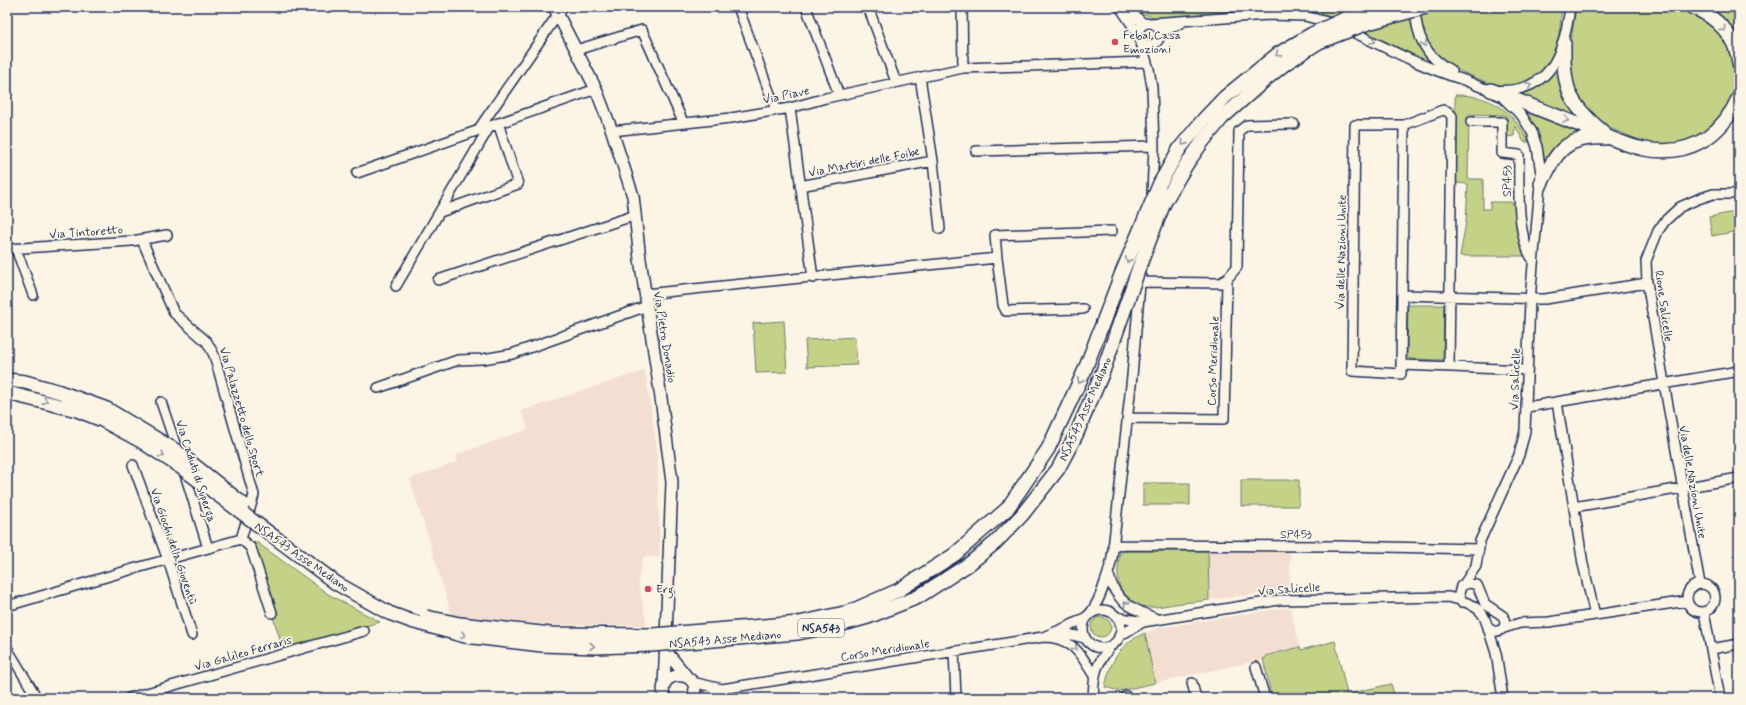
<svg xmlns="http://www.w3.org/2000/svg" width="1746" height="705" viewBox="0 0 1746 705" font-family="Mynerve,sans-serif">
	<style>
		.built { fill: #f4ded2 }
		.green { fill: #c3d286; stroke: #6f8072 }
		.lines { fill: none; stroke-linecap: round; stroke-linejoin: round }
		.minor-casing { stroke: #1b2f5e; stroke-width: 12 }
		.major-casing { stroke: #1b2f5e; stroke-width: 14 }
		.highway-casing { stroke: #1b2f5e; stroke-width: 16 }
		.minor { stroke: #fcf5e5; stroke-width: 9 }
		.major { stroke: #fcf5e5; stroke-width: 11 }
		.highway { stroke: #fcf5e5; stroke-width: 13 }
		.highway-bridge-casing { stroke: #1b2f5e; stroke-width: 16; stroke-linecap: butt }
		.highway-bridge { stroke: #fcf5e5; stroke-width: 13 }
		.oneway { stroke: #8c92a2 }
		.poi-dot { fill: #d1495b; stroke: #fcf5e5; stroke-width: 1.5 }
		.labels { text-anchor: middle; stroke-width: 3.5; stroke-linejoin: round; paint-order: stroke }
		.shield { fill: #fcf5e5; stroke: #5e6a86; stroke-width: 1 }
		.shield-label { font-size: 11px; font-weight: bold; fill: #1b2f5e }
		.poi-label { font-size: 12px; fill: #1b2f5e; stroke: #fcf5e5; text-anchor: start }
		.street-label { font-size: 12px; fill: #1b2f5e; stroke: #fcf5e5 }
	</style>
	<rect width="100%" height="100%" fill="#fcf5e5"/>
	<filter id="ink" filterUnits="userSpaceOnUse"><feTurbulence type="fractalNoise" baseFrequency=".025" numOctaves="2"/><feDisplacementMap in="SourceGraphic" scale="8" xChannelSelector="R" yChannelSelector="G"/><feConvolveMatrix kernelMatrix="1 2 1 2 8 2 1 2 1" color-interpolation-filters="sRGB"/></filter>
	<g filter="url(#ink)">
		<path class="built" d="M 645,370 L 657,449 L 660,557 L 643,557 L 638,580 L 647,625 L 553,625 L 459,617 L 451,613 L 410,479 L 457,462 L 456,455 L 528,429 L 521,411 Z
			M 1208,551 L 1290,551 L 1290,590 L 1209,600 Z
			M 1290,607 L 1300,647 L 1265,656 L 1265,659 L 1155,683 L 1145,633 L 1158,628 Z"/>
		<path class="green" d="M 1131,7 L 1288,7 L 1162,18 C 1150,17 1141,14 1131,7 Z
			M 1318,7 L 1411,7 C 1410,32 1421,44 1435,63 L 1434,66 L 1331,17 L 1309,10 Z
			M 1421,7 L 1562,7 C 1560,27 1558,56 1544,71 C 1533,83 1517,87 1502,86 C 1493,86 1453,69 1445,63 C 1441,60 1435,55 1432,50 C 1423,38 1419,22 1421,7 Z
			M 1576,7 L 1683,7 L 1693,9 L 1722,32 L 1736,63 L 1735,89 L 1726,113 L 1701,136 L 1676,144 L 1659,145 L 1642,141 L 1607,127 L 1581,108 L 1567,68 Z
			M 1704,7 L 1739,7 L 1739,48 Z
			M 1558,65 L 1578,117 L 1521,95 L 1521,93 C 1537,90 1549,79 1558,65 Z
			M 1455,95 C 1492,95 1512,110 1529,142 L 1524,142 L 1515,126 L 1514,136 L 1507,137 L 1507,118 L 1505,115 L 1469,114 L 1468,179 L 1483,179 L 1483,209 L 1490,209 L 1490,202 L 1511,202 L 1515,205 L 1524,256 L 1460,256 L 1466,222 L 1468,184 L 1457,183 L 1455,179 Z
			M 1522,109 L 1584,133 L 1556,147 L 1545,160 L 1537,131 Z
			M 1739,211 L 1739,231 L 1712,236 L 1709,217 Z
			M 1408,305 L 1444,305 L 1443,360 L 1410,359 L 1407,357 Z
			M 784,321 L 787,372 L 756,373 L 753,323 Z
			M 855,337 L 857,365 L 807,367 L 805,340 Z
			M 1241,480 L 1299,480 L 1299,506 L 1241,506 Z
			M 1143,483 L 1190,483 L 1190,505 L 1143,505 Z
			M 255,541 L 328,594 L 380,622 L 283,649 L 273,617 L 278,614 L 254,544 Z
			M 1129,551 L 1208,551 L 1209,600 C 1198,602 1187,602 1175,604 C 1156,607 1141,612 1127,596 C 1121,591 1118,585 1118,577 C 1117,569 1119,560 1120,552 Z
			M1091 627a10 10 0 1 1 20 0a10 10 0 1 1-20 0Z
			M 1145,633 L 1155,683 L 1119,691 L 1105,687 C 1111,660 1119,645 1145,633 Z
			M 1335,641 L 1347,694 L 1391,684 L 1394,694 L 1443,693 L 1444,698 L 1272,698 L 1263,659 L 1265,659 L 1265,656 L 1300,647 L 1301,650 Z"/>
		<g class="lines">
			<defs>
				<path id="minor" d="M 738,7 L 776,110
					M 806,7 L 839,95
					M 868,7 L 896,82
					M 962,7 L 963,68
					M 1120,7 L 1138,34
					M 1126,7 L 1144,24
					M 1415,7 C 1416,36 1425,57 1452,71
					M 1284,12 L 1306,7
					M 1150,23 L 1269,15 L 1305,16 L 1335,24
					M1138 34a11 11 0 1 1 22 0a11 11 0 1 1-22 0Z
					M 1347,29 C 1384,47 1422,67 1461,79 C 1471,82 1482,89 1492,90 C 1550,96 1564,54 1570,7
					M 1160,33 L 1181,23
					M 1140,40 L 1149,69 L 1152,87 L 1154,146 L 1152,193
					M 576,50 L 642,30 L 683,122
					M 920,77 L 933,161 L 940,229
					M 790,108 L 813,278
					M 1471,122 L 1502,122 L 1502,153 L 1519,155 C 1519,183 1516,237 1533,260
					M 1404,125 L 1443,110 L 1447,111 L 1452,116 L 1449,367
					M 478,130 L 563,7
					M 612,131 L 731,118 L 790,108 L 826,98 L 963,68 L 1147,62
					M 976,151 L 1154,146
					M 357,173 L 596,89
					M 800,186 L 933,161
					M 440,212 L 518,184 L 498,123
					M 7,249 L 132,241 L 167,235
					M 16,249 L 33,295
					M 997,258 L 995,235 L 1112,231
					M 438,280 L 636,215
					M 1140,282 L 1220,283 L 1227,279 L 1237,267 L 1239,131 L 1247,125 L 1294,124
					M 396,286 L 490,126
					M 645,294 L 997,258 L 1003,305 L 1006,311 L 1083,309
					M 1401,365 L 1402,295
					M 1527,370 L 1401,365 L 1401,374 L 1352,371 L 1355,125 L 1404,125 L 1402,295 L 1545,299 L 1647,283
					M 378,388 L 458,360 L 483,359 L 512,354 L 647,306
					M 161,402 L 178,452
					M 1557,402 L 1583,564 L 1595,615
					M 1527,407 L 1739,371
					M 1128,418 L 1224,419 L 1227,279
					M 133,465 L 168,560 L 192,635
					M 183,468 L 208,548
					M 1574,507 L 1739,478
					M 241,539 L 251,548 L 272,613
					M 1113,545 L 1337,546 L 1479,549
					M 1109,576 C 1116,603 1133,609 1157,619
					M 1464,584 L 1476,566 L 1480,541 L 1519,455 L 1525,431 L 1530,300 L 1541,173 L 1537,147 L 1532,132 L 1522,116 L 1504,99
					M 1700,584 L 1664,383 L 1647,282 L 1646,261 L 1658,231 L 1665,221 L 1680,207 L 1698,199 L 1713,194 L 1739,194
					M1687 598a14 14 0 1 1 28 0a14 14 0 1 1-28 0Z
					M 7,606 L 133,569 L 241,539 L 254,495 L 214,355 L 207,342 L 174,313 L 142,240
					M1083 629a19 19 0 1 1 38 0a19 19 0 1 1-38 0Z
					M 1704,612 L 1720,698
					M 1116,617 L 1143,622 L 1279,600 L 1448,597 C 1459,599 1477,605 1483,615 C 1486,619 1486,626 1490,629 C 1494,633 1500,631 1504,628 L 1505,622 L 1503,616 L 1485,604 L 1477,585 L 1469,583 L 1461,586 L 1459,594 L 1462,602
					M 1488,628 L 1496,653 L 1503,698
					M 1504,628 L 1520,623 L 1549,622 L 1687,601
					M 1056,634 L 1068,634 L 1085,638
					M 1119,636 L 1143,622
					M 1043,637 C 1072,637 1081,654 1094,676
					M 7,648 L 37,698
					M 1711,649 L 1739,644
					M 954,651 L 956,698
					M 1256,667 L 1265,698
					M 692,682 L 722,689
					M 1192,683 L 1196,698
					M 1126,696 L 1126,698
					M 129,698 L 364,631
					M 701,698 L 722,689 L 1043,637 C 1057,631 1072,626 1086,617 C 1098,609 1109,572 1112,558 L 1132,376 L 1141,273
					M 1093,698 C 1094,674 1095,666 1110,647"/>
				<path id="major" d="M 554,7 L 596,89 L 612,131 L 633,196 L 640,259 L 661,398 L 672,482 L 664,687
					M 665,650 L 687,677
					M 665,698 C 653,669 705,668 693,698"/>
				<path id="highway" d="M 1692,7 C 1717,17 1736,36 1739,63
					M 1564,44 C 1563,88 1568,103 1602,131
					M 1491,90 C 1521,102 1551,114 1582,126 C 1602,134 1623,145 1644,149 C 1689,157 1721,137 1739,97
					M 1541,184 C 1557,151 1565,136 1605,138"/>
			</defs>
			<use href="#minor" class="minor-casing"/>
			<use href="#major" class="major-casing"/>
			<use href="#highway" class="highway-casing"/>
			<use href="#minor" class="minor"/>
			<use href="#major" class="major"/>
			<use href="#highway" class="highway"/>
			<defs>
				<path id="highway-bridge" d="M 7,380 L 25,382 L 60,392 L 107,409 L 175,450 L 243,504
					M 7,393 L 77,410 L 102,420 L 141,441 L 182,468 L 336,583 L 389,613 L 411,621 L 465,636 L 542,645 L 596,647 L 651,645 L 798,633 L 843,624 L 868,617 L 918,597 L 969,564 L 996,542 L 1022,515 L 1058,469 L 1076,435 L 1102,374 L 1141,262 L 1164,203 L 1186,165 L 1203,141 L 1222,118 L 1266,79 L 1286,63 L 1319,42 L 1368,23 L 1426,7
					M 426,617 L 460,624 L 551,634 L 653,635 L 799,623 L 849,612 L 899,590 L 954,555 L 1007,509 L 1048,449 L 1084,372 L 1121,275 L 1160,183 L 1180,148 L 1204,119 L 1225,97 L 1278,54 L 1312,34 L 1349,17 L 1382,7"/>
			</defs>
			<use href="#highway-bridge" class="highway-bridge-casing"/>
			<use href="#highway-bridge" class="highway-bridge"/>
		</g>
		<defs><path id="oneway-chevron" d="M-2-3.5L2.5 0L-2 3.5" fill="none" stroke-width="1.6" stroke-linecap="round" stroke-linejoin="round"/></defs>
		<g class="oneway">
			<use href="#oneway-chevron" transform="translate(1723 29) rotate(53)"/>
			<use href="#oneway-chevron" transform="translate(1373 41) rotate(25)"/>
			<use href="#oneway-chevron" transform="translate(1424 44) rotate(61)"/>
			<use href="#oneway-chevron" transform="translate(1278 54) rotate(145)"/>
			<use href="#oneway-chevron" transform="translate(1529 85) rotate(-26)"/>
			<use href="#oneway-chevron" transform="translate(1566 120) rotate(22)"/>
			<use href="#oneway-chevron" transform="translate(1184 143) rotate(129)"/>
			<use href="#oneway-chevron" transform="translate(1128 260) rotate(113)"/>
			<use href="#oneway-chevron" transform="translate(1080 381) rotate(115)"/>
			<use href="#oneway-chevron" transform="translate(45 401) rotate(14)"/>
			<use href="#oneway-chevron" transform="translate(162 455) rotate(34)"/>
			<use href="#oneway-chevron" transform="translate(1126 604) rotate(-139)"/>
			<use href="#oneway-chevron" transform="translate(463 635) rotate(12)"/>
			<use href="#oneway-chevron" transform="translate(592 646) rotate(1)"/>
			<use href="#oneway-chevron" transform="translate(1075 648) rotate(39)"/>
		</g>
	</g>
	<g class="poi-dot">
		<circle cx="1115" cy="42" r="4"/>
		<circle cx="648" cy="589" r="4"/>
	</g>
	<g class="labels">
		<rect class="shield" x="798" y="619" width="46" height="18" rx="3"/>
		<g class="shield-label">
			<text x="821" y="632">NSA543</text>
		</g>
		<g class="poi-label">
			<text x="1123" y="39">Febal Casa<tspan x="1123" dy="14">Emozioni</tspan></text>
			<text x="656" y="593">Erg</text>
		</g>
		<g class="street-label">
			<text transform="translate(786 95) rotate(-12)" y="4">Via Piave</text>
			<text transform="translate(864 162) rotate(-11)" y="4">Via Martiri delle Foibe</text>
			<text transform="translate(1507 181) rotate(-89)" y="4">SP453</text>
			<text transform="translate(86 232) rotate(-4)" y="4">Via Tintoretto</text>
			<text transform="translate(1341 252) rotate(-89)" y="4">Via delle Nazioni Unite</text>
			<text transform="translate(1664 306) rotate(82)" y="4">Rione Salicelle</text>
			<text transform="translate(665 337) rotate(81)" y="4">Via Pietro Donadio</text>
			<text transform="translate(1213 361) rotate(-88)" y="4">Corso Meridionale</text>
			<text transform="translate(1515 379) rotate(-88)" y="4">Via Salicelle</text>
			<text transform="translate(1085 409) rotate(-66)" y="4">NSA543 Asse Mediano</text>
			<text transform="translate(242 412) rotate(74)" y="4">Via Palazzetto dello Sport</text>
			<text transform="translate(196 471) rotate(72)" y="4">Via Caduti di Superga</text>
			<text transform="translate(1693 482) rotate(80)" y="4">Via delle Nazioni Unite</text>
			<text x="1296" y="538">SP453</text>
			<text transform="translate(174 546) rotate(71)" y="4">Via Giochi della Gioventù</text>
			<text transform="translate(302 557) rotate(35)" y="4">NSA543 Asse Mediano</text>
			<text transform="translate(1289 589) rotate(-4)" y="4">Via Salicelle</text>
			<text transform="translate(725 639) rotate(-5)" y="4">NSA543 Asse Mediano</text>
			<text transform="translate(885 650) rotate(-9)" y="4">Corso Meridionale</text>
			<text transform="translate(243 653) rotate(-16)" y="4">Via Galileo Ferraris</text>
		</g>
	</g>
	<rect width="1746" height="705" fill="none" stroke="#fcf5e5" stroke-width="24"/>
	<rect x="12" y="12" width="1722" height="681" fill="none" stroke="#1b2f5e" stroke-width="1.5" filter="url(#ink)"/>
</svg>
